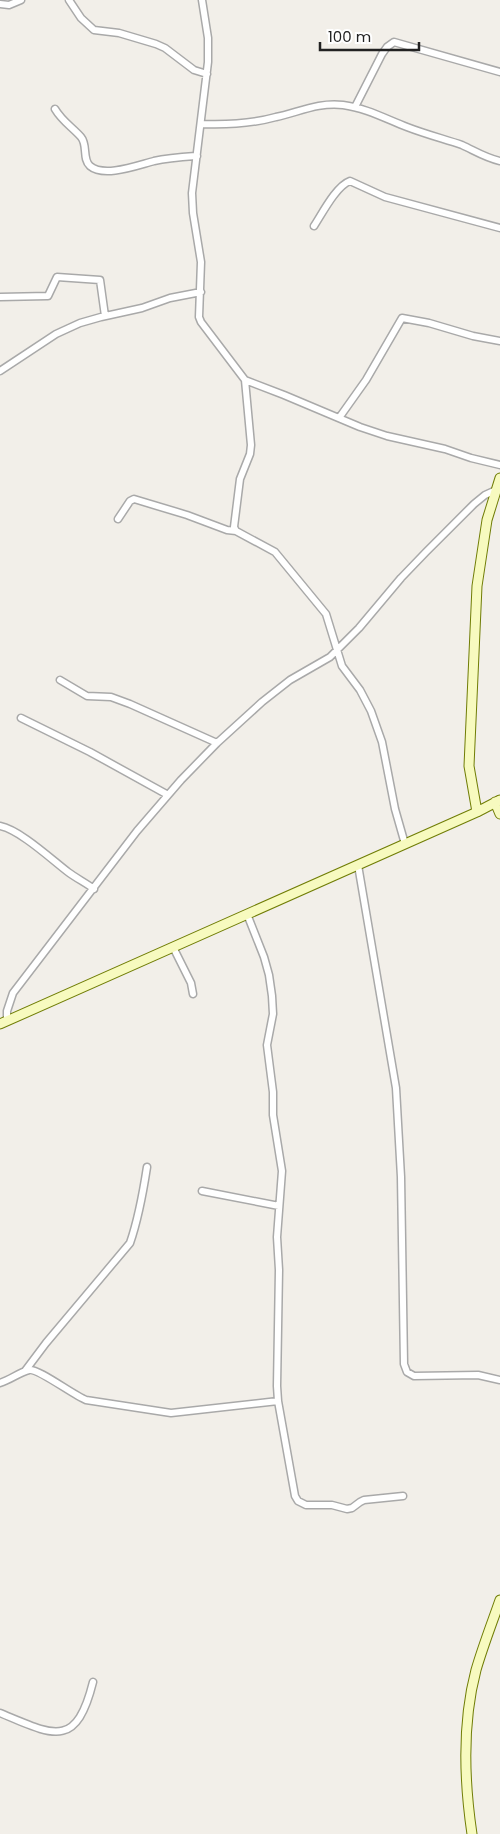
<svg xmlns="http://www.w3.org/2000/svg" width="500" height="1834" viewBox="0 0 500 1834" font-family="Poppins,sans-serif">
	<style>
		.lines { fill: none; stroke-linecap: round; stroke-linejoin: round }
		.street-casing { stroke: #a9a9a9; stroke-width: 9 }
		.secondary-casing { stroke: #707d05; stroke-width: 11 }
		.street { stroke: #fff; stroke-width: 6 }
		.secondary { stroke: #f7fabf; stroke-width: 9 }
	</style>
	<rect width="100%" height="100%" fill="#f2efe9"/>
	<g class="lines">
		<defs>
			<path id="street" d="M 69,0 L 81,18 L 94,30 L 119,33 L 156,44 L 165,48 L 194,70 L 207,74
				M 202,0 L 208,38 L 208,62 L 192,193 L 193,213 L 201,262 L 199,317 L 201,322 L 245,380 L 284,395 L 360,427 L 387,436 L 445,449 L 471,458 L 500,465
				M 0,4 L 9,5 L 21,0
				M 355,107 L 382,54 L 387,47 L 394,42 L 500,72
				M 55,109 C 62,121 72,127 81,137 C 88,145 82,159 90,166 C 104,178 138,165 154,161 C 168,158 183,157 197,156
				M 201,124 C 227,125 251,124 276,117 C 299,112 319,102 343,105 C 366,108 386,119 407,127 C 425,134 444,139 462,145 C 475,151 486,158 500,161
				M 314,226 C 322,214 336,186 350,181 L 385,197 L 500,228
				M 0,297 L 48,296 L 57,277 L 100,280 L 105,316
				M 0,371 L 56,334 L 80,323 L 101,317 L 142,308 L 170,298 L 201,292
				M 245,380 L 251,445 L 250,454 L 240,479 L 234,527 L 236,531 L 275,552 L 326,614 L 342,666 L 360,690 L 371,711 L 382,742 L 395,809 L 405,844
				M 339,418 L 366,380 L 402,318 L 429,323 L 473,336 L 500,341
				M 118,519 L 130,501 L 134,499 L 187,515 L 227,530 L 236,531
				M 60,680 L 87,696 L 111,697 L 130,704 L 217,743
				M 21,718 L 90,752 L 168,795
				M 0,826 C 20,830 51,859 68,872 C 76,878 86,883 94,889
				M 358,865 L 396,1088 L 401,1177 L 404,1364 L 407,1372 L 414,1376 L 478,1375 L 500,1380
				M 247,914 L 264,957 L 269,975 L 272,996 L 273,1014 L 267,1045 L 273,1092 L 273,1115 L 282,1171 L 277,1237 L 279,1270 L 277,1386 L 278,1401 L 295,1496 L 298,1501 L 306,1505 L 332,1505 L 347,1509 L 352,1508 L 360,1502 L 364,1500 L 403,1496
				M 173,947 L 191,983 L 193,994
				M 7,1021 L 7,1011 L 13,993 L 137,831 L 181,780 L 217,743 L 262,702 L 290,680 L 330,657 L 359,628 L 401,578 L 426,552 L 474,504 L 485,495 L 496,490
				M 202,1191 L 279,1206
				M 25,1371 L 46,1343 L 130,1243 C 139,1217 143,1193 147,1167
				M 0,1383 C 10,1380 20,1372 29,1370 C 38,1368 73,1395 86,1400 L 171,1413 L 278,1401
				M 0,1713 C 53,1735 76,1750 93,1682"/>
			<path id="secondary" d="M 495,802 L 500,814
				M 477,812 L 469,766 L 477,586 L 487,520 L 500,478
				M 0,1024 L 477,812 L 500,800
				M 472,1834 C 464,1780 462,1723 476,1670 C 483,1646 492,1623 500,1600"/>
		</defs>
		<use href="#street" class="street-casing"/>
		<use href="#secondary" class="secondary-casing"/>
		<use href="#street" class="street"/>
		<use href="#secondary" class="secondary"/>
	</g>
	<path d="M320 42v8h99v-8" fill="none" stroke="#222222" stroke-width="2.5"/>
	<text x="328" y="42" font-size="15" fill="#222222" stroke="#ffffff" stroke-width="4" paint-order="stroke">100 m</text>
</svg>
